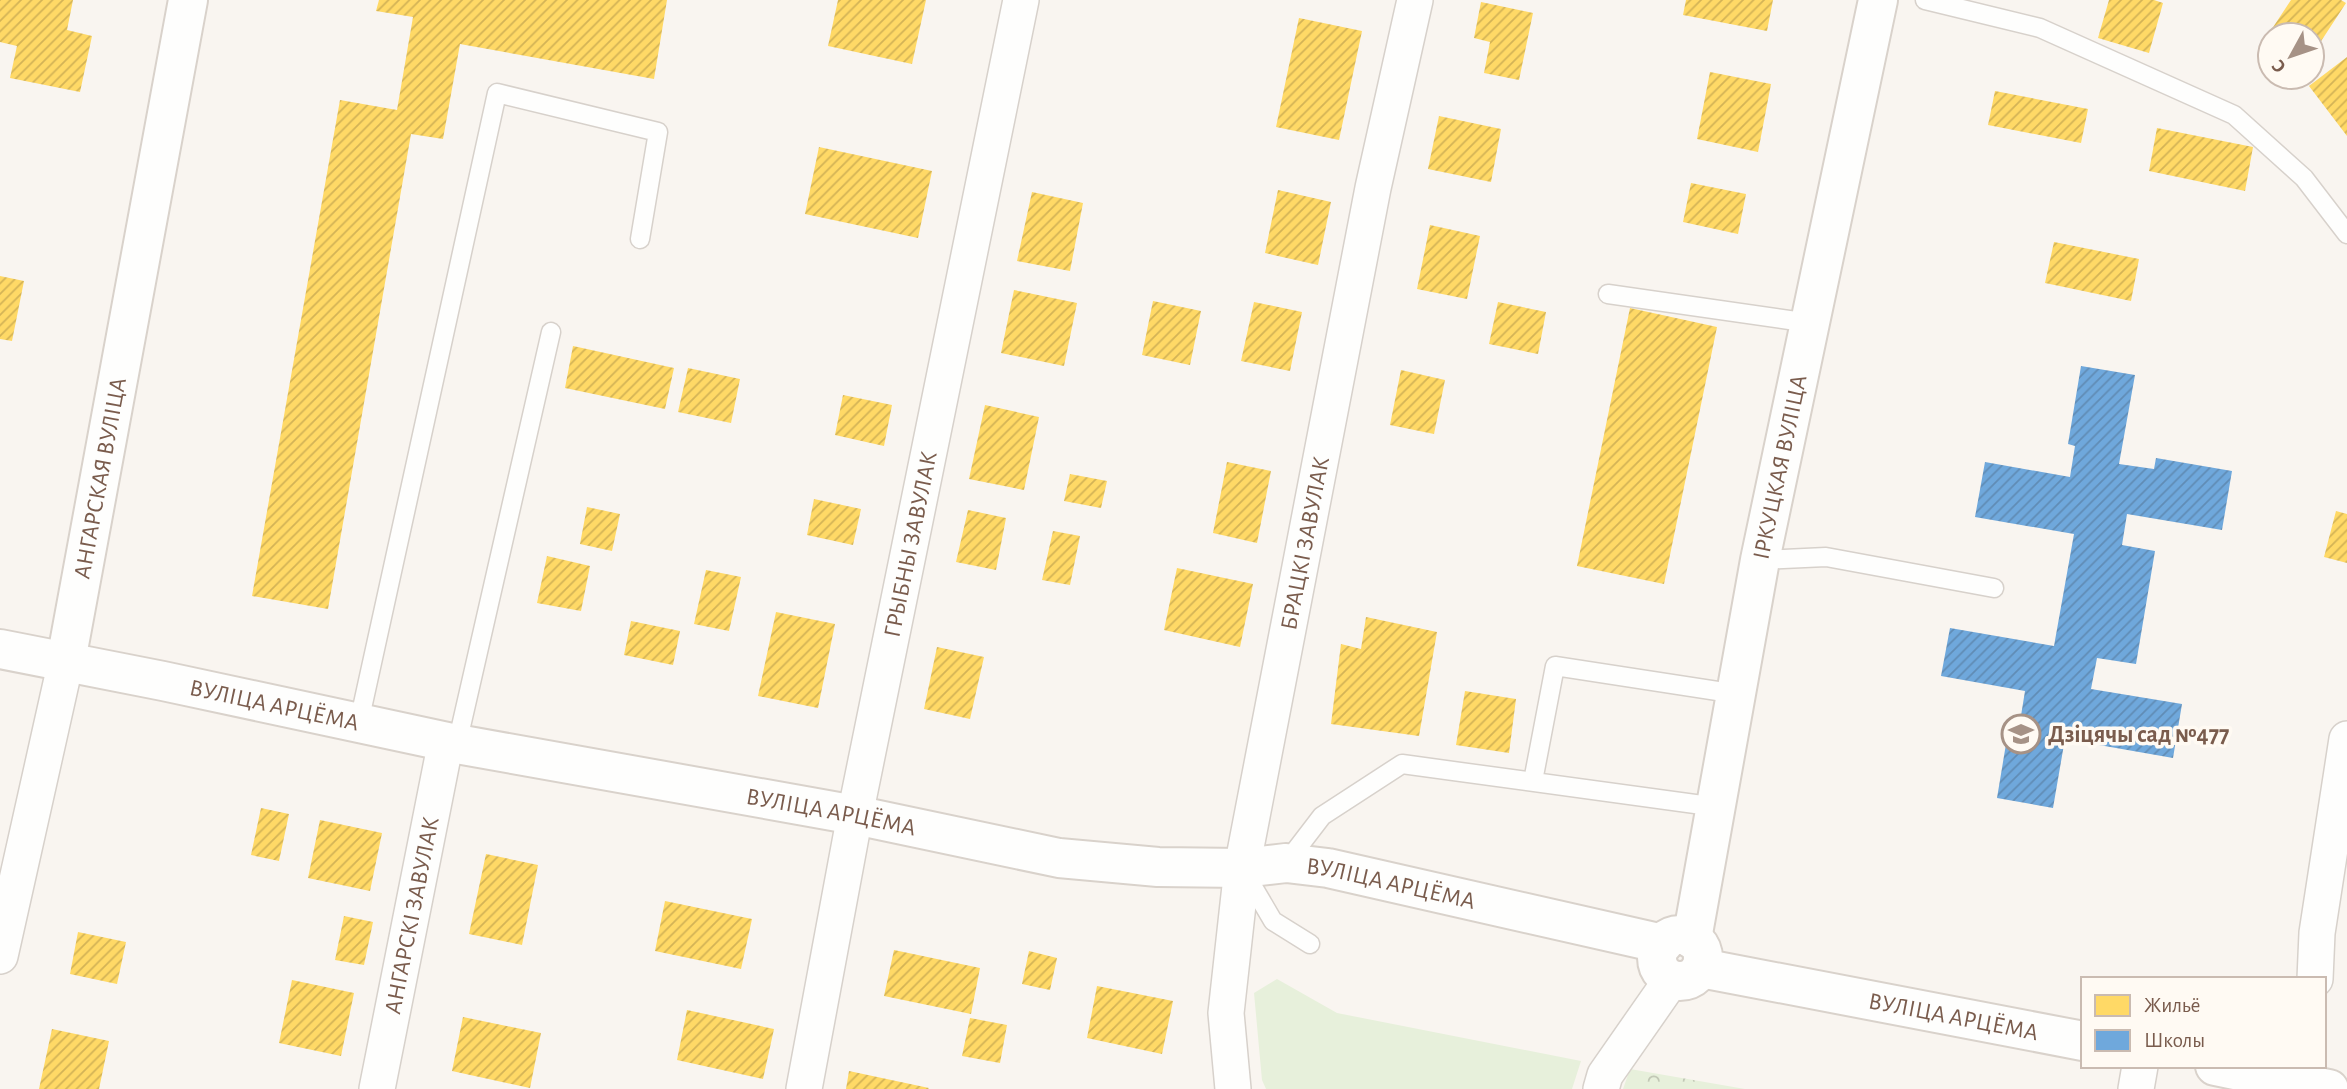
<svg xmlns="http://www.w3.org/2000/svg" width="2347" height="1089" viewBox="0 0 2347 1089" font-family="'Alegreya Sans',sans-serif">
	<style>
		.grass { fill: #e7f0db }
		.park { fill: url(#park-crowns) }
		.homes { fill: url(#homes-hatch) }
		.schools { fill: url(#schools-hatch) }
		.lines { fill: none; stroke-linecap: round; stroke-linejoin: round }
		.lane-casing { stroke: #d7d1cb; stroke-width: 21 }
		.street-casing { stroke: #d7d1cb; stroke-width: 38 }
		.secondary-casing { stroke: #d9d2cb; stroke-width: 42 }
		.lane { stroke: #fefefd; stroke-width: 18 }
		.street { stroke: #fefefd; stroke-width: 35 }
		.secondary { stroke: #fefefd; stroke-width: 38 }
		.labels { text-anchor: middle; stroke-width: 7; stroke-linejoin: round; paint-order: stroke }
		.street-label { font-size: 24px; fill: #7a5c4d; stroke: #fffaf3 }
		.poi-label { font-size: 24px; font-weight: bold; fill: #7a5c4d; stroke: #fffaf3; text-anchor: start }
	</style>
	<defs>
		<pattern id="park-crowns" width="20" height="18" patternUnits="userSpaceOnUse" patternTransform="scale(1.75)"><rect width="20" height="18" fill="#e7f0db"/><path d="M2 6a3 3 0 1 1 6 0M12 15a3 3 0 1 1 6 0" fill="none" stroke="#c0c6b4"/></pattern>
		<pattern id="homes-hatch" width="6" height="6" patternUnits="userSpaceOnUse" patternTransform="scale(1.75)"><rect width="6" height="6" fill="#ffd966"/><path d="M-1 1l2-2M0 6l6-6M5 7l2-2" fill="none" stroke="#d3b356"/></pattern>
		<pattern id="schools-hatch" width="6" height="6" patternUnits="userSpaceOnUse" patternTransform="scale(1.75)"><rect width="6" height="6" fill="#6fa8dc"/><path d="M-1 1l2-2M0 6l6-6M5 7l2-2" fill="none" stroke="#608cb5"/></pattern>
	</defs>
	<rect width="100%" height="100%" fill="#f9f5f0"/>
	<path class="grass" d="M 1277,979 L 1337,1013 L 1581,1061 L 1572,1089 L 1266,1089 L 1262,1080 L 1254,993 Z"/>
	<path class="park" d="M 1630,1069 L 1745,1089 L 1623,1089 Z"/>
	<path class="homes" d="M 0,0 L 73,0 L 67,30 L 92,36 L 80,92 L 10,78 L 17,46 L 0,42 Z
		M 379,0 L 667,0 L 654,79 L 460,44 L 443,139 L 411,134 L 328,609 L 252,596 L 340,100 L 397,110 L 413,17 L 376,11 Z
		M 838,0 L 926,0 L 912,64 L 828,46 Z
		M 1686,0 L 1773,0 L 1767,31 L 1683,15 Z
		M 2109,0 L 2154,0 L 2163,3 L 2149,53 L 2098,38 Z
		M 2291,0 L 2341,0 L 2346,3 L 2312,55 L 2312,35 L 2270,35 L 2270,53 L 2260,47 Z
		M 1481,2 L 1533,13 L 1519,80 L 1484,73 L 1490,42 L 1474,38 Z
		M 1299,18 L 1362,31 L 1339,140 L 1276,127 Z
		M 2347,57 L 2347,136 L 2309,86 Z
		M 1710,72 L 1771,84 L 1758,152 L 1697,139 Z
		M 1995,91 L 2088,109 L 2081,143 L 1988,125 Z
		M 1439,116 L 1501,129 L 1491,182 L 1428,169 Z
		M 2157,128 L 2253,147 L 2245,191 L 2149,171 Z
		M 819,147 L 932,171 L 918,238 L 805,214 Z
		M 1691,183 L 1746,194 L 1738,234 L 1683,222 Z
		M 1278,190 L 1331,202 L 1318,265 L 1265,253 Z
		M 1032,192 L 1083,203 L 1070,271 L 1017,261 Z
		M 1430,225 L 1480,236 L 1467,299 L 1417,289 Z
		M 2054,242 L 2139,259 L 2131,301 L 2045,283 Z
		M 0,276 L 24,281 L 12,341 L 0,339 Z
		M 1014,290 L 1077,303 L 1064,366 L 1001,353 Z
		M 1153,301 L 1201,311 L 1190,365 L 1142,355 Z
		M 1254,302 L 1302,312 L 1290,371 L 1241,361 Z
		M 1498,302 L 1546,312 L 1538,354 L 1489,344 Z
		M 1630,308 L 1717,327 L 1664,584 L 1577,566 Z
		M 573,346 L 674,368 L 665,409 L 565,388 Z
		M 688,368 L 740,379 L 731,423 L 678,412 Z
		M 1401,370 L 1445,380 L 1434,434 L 1390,425 Z
		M 843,395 L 892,405 L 884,446 L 835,435 Z
		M 985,405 L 1039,417 L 1024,490 L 969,479 Z
		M 1227,462 L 1271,471 L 1257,543 L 1213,533 Z
		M 1070,474 L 1107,481 L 1101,508 L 1064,501 Z
		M 814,499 L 861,509 L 853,545 L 807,535 Z
		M 587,507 L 620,514 L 612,551 L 580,544 Z
		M 968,510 L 1006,518 L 996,570 L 956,562 Z
		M 2336,511 L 2347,514 L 2347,563 L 2324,557 Z
		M 1053,531 L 1080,536 L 1070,585 L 1042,580 Z
		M 547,556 L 590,566 L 581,611 L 537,603 Z
		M 1177,568 L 1253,584 L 1240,647 L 1164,630 Z
		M 706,570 L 741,577 L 729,631 L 694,624 Z
		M 776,612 L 835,624 L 818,708 L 758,696 Z
		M 1366,617 L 1437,632 L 1419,736 L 1331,724 L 1341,644 L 1361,649 Z
		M 631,621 L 680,631 L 673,665 L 624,655 Z
		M 937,647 L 984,657 L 970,719 L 924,709 Z
		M 1465,691 L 1516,699 L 1509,753 L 1456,745 Z
		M 261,808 L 289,814 L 279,861 L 251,855 Z
		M 320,820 L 382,833 L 370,891 L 308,878 Z
		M 486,854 L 538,865 L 522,945 L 469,934 Z
		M 665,901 L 752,919 L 741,969 L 655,951 Z
		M 344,916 L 373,922 L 364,965 L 335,960 Z
		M 78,932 L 126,942 L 117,984 L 70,974 Z
		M 894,950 L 980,968 L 971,1014 L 884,996 Z
		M 1029,951 L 1057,958 L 1050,990 L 1022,984 Z
		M 292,980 L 354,993 L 341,1056 L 279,1043 Z
		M 1097,986 L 1173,1001 L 1162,1054 L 1087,1038 Z
		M 687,1010 L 774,1029 L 763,1079 L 677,1060 Z
		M 463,1017 L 541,1033 L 530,1088 L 452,1071 Z
		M 970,1018 L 1007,1025 L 1000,1063 L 962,1056 Z
		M 52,1029 L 109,1041 L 99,1089 L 39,1089 Z
		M 849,1071 L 929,1088 L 928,1089 L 846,1089 Z"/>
	<path class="schools" d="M 2081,366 L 2135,375 L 2119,464 L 2154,469 L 2156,458 L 2232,471 L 2222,530 L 2127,514 L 2122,545 L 2155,551 L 2136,664 L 2097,658 L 2091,689 L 2182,704 L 2173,758 L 2099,745 L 2101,733 L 2067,727 L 2053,808 L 1997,798 L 2009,726 L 2019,728 L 2025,691 L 1941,676 L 1950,628 L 2054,646 L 2074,534 L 1975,517 L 1985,462 L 2070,477 L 2075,446 L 2068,444 Z"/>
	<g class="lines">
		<defs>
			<path id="lane" d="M 1925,0 L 2040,28 L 2234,115 L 2304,178 L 2347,234
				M 1608,294 L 1810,323
				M 1760,560 L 1826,557 L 1994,588
				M 359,722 L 497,93 L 658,132 L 640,239
				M 457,744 L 551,332
				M 1533,781 L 1555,666 L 1737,694
				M 1286,863 L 1322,816 L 1402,764 L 1717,807
				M 1246,875 L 1273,921 L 1310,944"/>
			<g id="street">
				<path d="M 0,956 L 66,661"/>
				<path d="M 2315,979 L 2317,933 L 2347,739"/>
				<path id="s1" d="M 377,1089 L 446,741"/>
				<path id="s2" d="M 804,1089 L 855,815 L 1021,0"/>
				<path id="s3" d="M 1233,1089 L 1226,1013 L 1242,868 L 1373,188 L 1415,0"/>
				<path d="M 1601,1089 L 1605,1075 L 1672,979"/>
				<path d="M 2136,1089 L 2140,1066"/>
			</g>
			<g id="secondary">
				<path id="s4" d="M 0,649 L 163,681 L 457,744 L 855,815 L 1059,858 L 1158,867 L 1242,868 L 1286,863 L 1328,868 L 1663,944"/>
				<path id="s5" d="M 66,661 L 188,0"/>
				<circle cx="1680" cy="958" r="23"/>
				<path id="s6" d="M 1692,939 L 1760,560 L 1878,0"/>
				<path id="s7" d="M 1701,968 L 2083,1041"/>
				<path d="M 2215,1066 L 2329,1089"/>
			</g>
		</defs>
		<use href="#lane" class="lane-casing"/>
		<use href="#street" class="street-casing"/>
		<use href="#secondary" class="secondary-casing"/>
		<use href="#lane" class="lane"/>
		<use href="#street" class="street"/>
		<use href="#secondary" class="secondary"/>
	</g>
	<defs>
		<symbol id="school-ring" viewBox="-11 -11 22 22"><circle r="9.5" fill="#fffaf3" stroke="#a69286" stroke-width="1.5"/><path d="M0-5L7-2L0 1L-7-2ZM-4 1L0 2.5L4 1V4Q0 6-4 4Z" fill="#a69286"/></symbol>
	</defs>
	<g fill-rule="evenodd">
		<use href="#school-ring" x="1999" y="712" width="44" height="44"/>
	</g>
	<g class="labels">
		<g class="street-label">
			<text dy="8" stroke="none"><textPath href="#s6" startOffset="480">ІРКУЦКАЯ ВУЛІЦА</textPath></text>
			<text dy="8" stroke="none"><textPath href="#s5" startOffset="186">АНГАРСКАЯ ВУЛІЦА</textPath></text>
			<text dy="8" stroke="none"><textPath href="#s3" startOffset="553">БРАЦКІ ЗАВУЛАК</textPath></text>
			<text dy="8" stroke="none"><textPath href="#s2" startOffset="555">ГРЫБНЫ ЗАВУЛАК</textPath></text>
			<text dy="8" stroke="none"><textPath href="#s4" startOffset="280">ВУЛІЦА АРЦЁМА</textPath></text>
			<text dy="8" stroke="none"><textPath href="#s4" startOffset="847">ВУЛІЦА АРЦЁМА</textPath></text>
			<text dy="8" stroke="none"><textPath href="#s4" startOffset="1414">ВУЛІЦА АРЦЁМА</textPath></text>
			<text dy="8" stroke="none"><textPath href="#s1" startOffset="177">АНГАРСКІ ЗАВУЛАК</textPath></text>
			<text dy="8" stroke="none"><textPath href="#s7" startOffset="257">ВУЛІЦА АРЦЁМА</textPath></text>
		</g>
		<g class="poi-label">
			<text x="2048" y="742">Дзіцячы сад №477</text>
		</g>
	</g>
	<rect x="2081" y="977" width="245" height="91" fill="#fffaf3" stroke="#cabbb1" stroke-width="2"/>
	<rect x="2095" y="995" width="35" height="21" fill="#ffd966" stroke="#cabbb1" stroke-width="2"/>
	<text x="2144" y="1012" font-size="21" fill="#7a5c4d">Жильё</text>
	<rect x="2095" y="1030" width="35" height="21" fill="#6fa8dc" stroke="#cabbb1" stroke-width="2"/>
	<text x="2144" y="1047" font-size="21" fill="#7a5c4d">Школы</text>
	<g transform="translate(2291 56) rotate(230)"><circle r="33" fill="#fffaf3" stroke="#cabbb1" stroke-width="2"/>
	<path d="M0-5L12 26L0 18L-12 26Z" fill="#a69286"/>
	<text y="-10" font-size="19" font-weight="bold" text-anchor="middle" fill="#7a5c4d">С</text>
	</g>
</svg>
